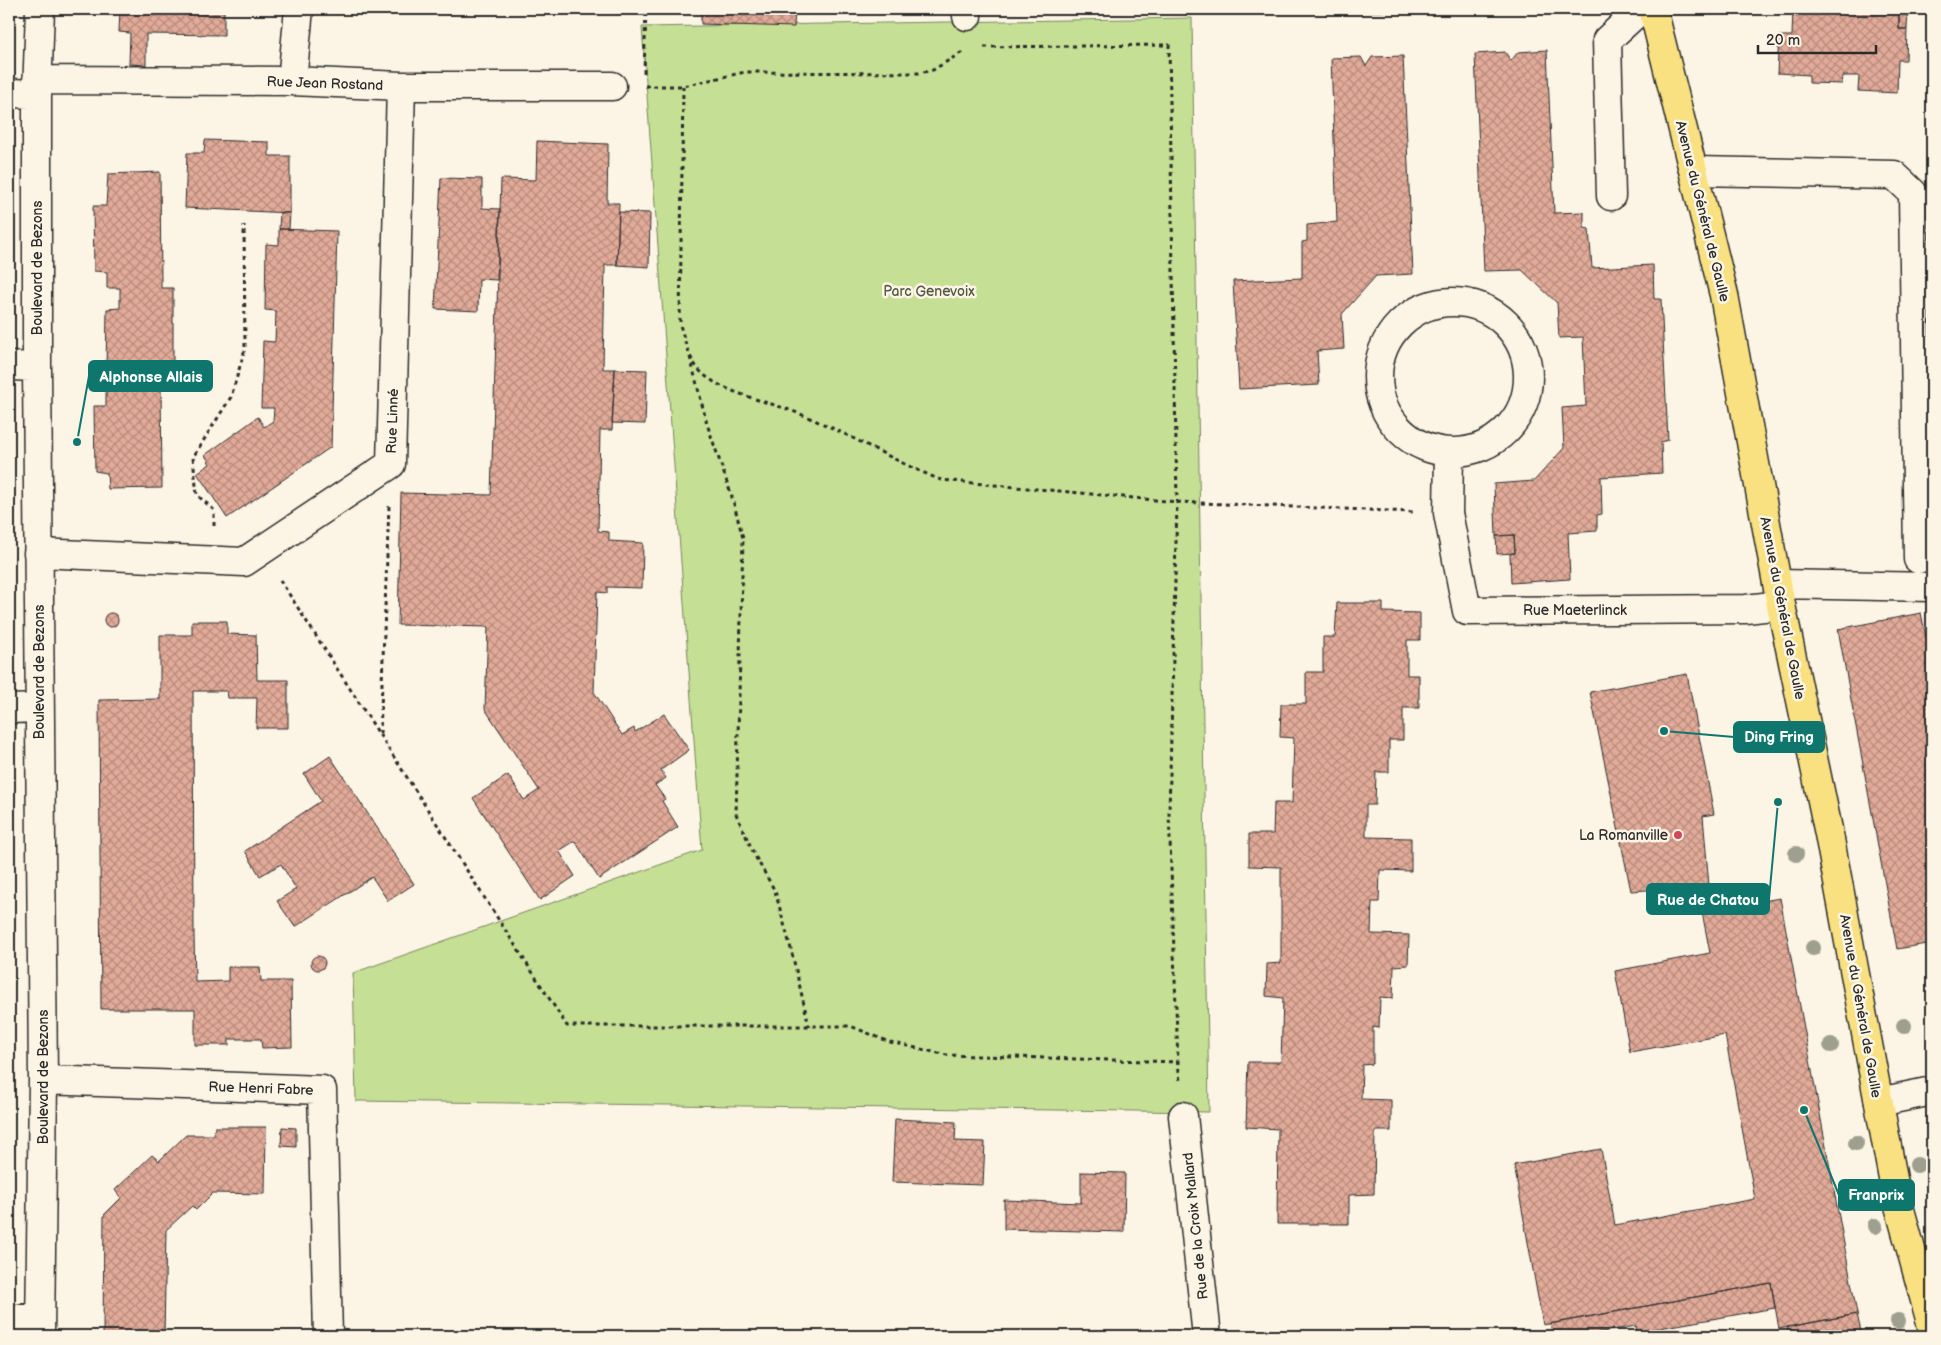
<svg xmlns="http://www.w3.org/2000/svg" width="1941" height="1345" viewBox="0 0 1941 1345" font-family="'Balsamiq Sans',sans-serif">
	<style>
		.park { fill: #c5df95; stroke: #788560 }
		.building { fill: url(#building-cross-hatch); stroke: #2b2b2b }
		.lines { fill: none; stroke-linecap: round; stroke-linejoin: round }
		.minor-casing { stroke: #2b2b2b; stroke-width: 31 }
		.major-casing { stroke: #2b2b2b; stroke-width: 31 }
		.path { stroke: #2b2b2b; stroke-width: 3; stroke-dasharray: 4 4; stroke-linecap: butt }
		.minor { stroke: #fcf5e5; stroke-width: 28 }
		.major { stroke: #f9e181; stroke-width: 28 }
		.tree { fill: #9e9f8e }
		.poi-dot { fill: #d1495b; stroke: #fcf5e5; stroke-width: 2 }
		.labels { text-anchor: middle; stroke-width: 5; stroke-linejoin: round; paint-order: stroke }
		.street-label { font-size: 14px; fill: #2b2b2b; stroke: #fcf5e5 }
		.park-label { font-size: 14px; fill: #525846; stroke: #fcf5e5 }
		.poi-label { font-size: 14px; fill: #2b2b2b; stroke: #fcf5e5; text-anchor: end }
		.leader { fill: none; stroke: #0f766e; stroke-width: 2 }
		.callout-dot { fill: #0f766e; stroke: #fcf5e5; stroke-width: 2 }
		.callout { fill: #0f766e; stroke: #0f766e; stroke-width: 2 }
		.callout-label { font-size: 15px; text-anchor: middle; font-weight: bold; fill: #fff }
	</style>
	<defs>
		<pattern id="building-cross-hatch" width="8" height="8" patternUnits="userSpaceOnUse" patternTransform="scale(1.25)"><rect width="8" height="8" fill="#e2aa99"/><path d="M0 0l8 8M0 8l8-8" fill="none" stroke="#b78b7d"/></pattern>
	</defs>
	<rect width="100%" height="100%" fill="#fcf5e5"/>
	<filter id="ink" filterUnits="userSpaceOnUse"><feTurbulence type="fractalNoise" baseFrequency=".02" numOctaves="2"/><feDisplacementMap in="SourceGraphic" scale="10" xChannelSelector="R" yChannelSelector="G"/><feConvolveMatrix kernelMatrix="1 2 1 2 8 2 1 2 1" color-interpolation-filters="sRGB"/></filter>
	<g filter="url(#ink)">
		<path class="park" d="M 1192,18 L 1209,1112 L 356,1101 L 353,973 L 702,850 L 642,27 Z"/>
		<path class="building" d="M 120,9 L 224,9 L 224,35 L 146,34 L 146,65 L 129,64 L 130,33 L 119,32 Z
			M 701,9 L 795,9 L 794,27 L 701,24 Z
			M 1334,9 L 1384,9 L 1384,11 L 1334,12 Z
			M 1793,9 L 1899,9 L 1899,29 L 1907,29 L 1906,60 L 1898,60 L 1897,93 L 1858,91 L 1859,76 L 1843,76 L 1842,84 L 1809,83 L 1809,75 L 1777,73 L 1779,36 L 1792,36 Z
			M 1899,9 L 1908,9 L 1907,29 L 1899,29 Z
			M 1547,50 L 1554,213 L 1584,212 L 1584,228 L 1589,229 L 1592,268 L 1653,265 L 1654,299 L 1661,299 L 1668,440 L 1661,442 L 1662,473 L 1601,477 L 1602,514 L 1597,515 L 1597,531 L 1568,533 L 1570,579 L 1511,583 L 1510,554 L 1515,553 L 1514,535 L 1496,536 L 1494,484 L 1534,481 L 1564,448 L 1562,408 L 1586,406 L 1583,337 L 1559,338 L 1557,303 L 1522,270 L 1484,271 L 1475,54 L 1505,52 L 1511,61 L 1518,52 Z
			M 1403,56 L 1413,274 L 1376,276 L 1342,314 L 1344,349 L 1317,351 L 1319,385 L 1239,389 L 1233,281 L 1302,278 L 1302,242 L 1307,241 L 1307,225 L 1337,222 L 1331,58 L 1361,57 L 1366,66 L 1372,57 Z
			M 205,140 L 269,142 L 269,156 L 290,156 L 290,213 L 185,208 L 187,153 L 204,153 Z
			M 537,141 L 608,144 L 607,203 L 619,203 L 617,265 L 605,265 L 603,369 L 615,369 L 612,430 L 600,430 L 598,531 L 609,532 L 609,541 L 643,543 L 642,588 L 607,587 L 607,593 L 597,592 L 594,692 L 622,735 L 634,728 L 635,732 L 664,714 L 689,750 L 661,770 L 666,778 L 655,785 L 665,799 L 662,801 L 678,827 L 599,879 L 575,841 L 559,851 L 575,876 L 540,900 L 473,798 L 508,775 L 524,800 L 539,790 L 485,709 L 488,627 L 398,625 L 401,493 L 491,495 L 501,179 L 536,180 Z
			M 160,172 L 161,288 L 173,288 L 173,386 L 161,386 L 162,488 L 108,489 L 107,473 L 95,471 L 94,406 L 106,406 L 106,387 L 120,386 L 120,372 L 106,371 L 107,309 L 120,308 L 120,288 L 107,288 L 107,272 L 94,271 L 93,206 L 106,206 L 108,174 Z
			M 441,178 L 482,179 L 482,208 L 500,209 L 497,280 L 479,279 L 478,311 L 435,309 Z
			M 619,212 L 650,213 L 649,267 L 617,265 Z
			M 280,213 L 290,213 L 289,229 L 279,229 Z
			M 279,229 L 337,231 L 331,447 L 227,518 L 197,473 L 210,464 L 205,455 L 258,417 L 264,427 L 273,421 L 274,408 L 261,408 L 263,341 L 275,342 L 276,311 L 265,310 L 266,244 L 279,245 Z
			M 615,369 L 647,370 L 645,424 L 612,423 Z
			M 1514,535 L 1515,553 L 1497,554 L 1496,536 Z
			M 1337,603 L 1383,603 L 1383,612 L 1420,613 L 1420,640 L 1407,640 L 1407,675 L 1419,675 L 1419,708 L 1403,708 L 1403,740 L 1389,740 L 1389,772 L 1376,772 L 1375,805 L 1366,805 L 1366,837 L 1411,838 L 1411,871 L 1380,870 L 1379,902 L 1372,902 L 1371,934 L 1409,935 L 1408,965 L 1394,966 L 1393,998 L 1380,997 L 1379,1028 L 1373,1027 L 1373,1064 L 1362,1065 L 1361,1099 L 1391,1100 L 1391,1131 L 1375,1131 L 1374,1194 L 1349,1195 L 1349,1224 L 1277,1224 L 1278,1129 L 1246,1127 L 1248,1062 L 1281,1062 L 1283,998 L 1266,996 L 1267,964 L 1281,963 L 1281,867 L 1249,866 L 1249,834 L 1273,834 L 1274,803 L 1292,803 L 1294,738 L 1280,737 L 1281,704 L 1306,704 L 1306,672 L 1323,672 L 1323,637 L 1335,637 Z
			M104 620a7 7 0 1 1 14 0a7 7 0 1 1-14 0Z
			M 1921,613 L 1932,666 L 1932,943 L 1897,949 L 1838,629 Z
			M 192,621 L 227,621 L 227,634 L 256,635 L 257,680 L 288,680 L 288,728 L 256,728 L 257,698 L 228,698 L 227,691 L 193,691 L 194,935 L 195,982 L 228,981 L 228,967 L 260,967 L 261,981 L 291,981 L 292,1047 L 262,1048 L 261,1039 L 229,1039 L 229,1045 L 195,1045 L 195,1009 L 101,1009 L 99,700 L 160,699 L 160,635 L 192,635 Z
			M 1687,674 L 1714,814 L 1703,816 L 1709,886 L 1631,891 L 1590,692 Z
			M 330,756 L 414,884 L 388,901 L 372,877 L 295,927 L 277,901 L 296,889 L 281,864 L 260,876 L 245,851 L 321,801 L 304,774 Z
			M 1780,898 L 1857,1314 L 1779,1329 L 1771,1283 L 1543,1325 L 1514,1165 L 1601,1149 L 1615,1225 L 1755,1199 L 1725,1035 L 1630,1052 L 1615,971 L 1710,953 L 1702,912 Z
			M311 963a7 7 0 1 1 14 0a7 7 0 1 1-14 0Z
			M 895,1119 L 956,1122 L 955,1141 L 985,1142 L 983,1185 L 892,1182 Z
			M 215,1127 L 266,1127 L 265,1194 L 213,1193 L 196,1210 L 192,1206 L 166,1230 L 164,1336 L 103,1336 L 104,1215 L 121,1198 L 115,1190 L 152,1155 L 159,1161 L 186,1135 L 214,1135 Z
			M 282,1127 L 296,1128 L 296,1147 L 281,1146 Z
			M 1081,1172 L 1125,1173 L 1124,1232 L 1004,1229 L 1004,1200 L 1081,1203 Z
			M 1771,1283 L 1775,1308 L 1637,1332 L 1636,1326 L 1580,1336 L 1553,1336 L 1550,1324 Z
			M 1857,1314 L 1861,1332 L 1837,1336 L 1789,1336 L 1787,1327 Z"/>
		<g class="lines">
			<defs>
				<path id="minor" d="M 967,16 L 967,9
					M 37,80 L 292,81 L 401,86 L 612,86
					M 292,81 L 299,9
					M 9,93 L 37,94
					M 1694,171 L 1894,175 L 1913,193 L 1918,559
					M 1611,196 L 1607,40 L 1641,9
					M1378 377a75 75 0 1 1 150 0a75 75 0 1 1-150 0Z
					M 9,366 L 37,367
					M 1449,453 L 1448,513 L 1467,611 L 1746,609 L 1781,605
					M 38,553 L 244,562 L 391,464 L 401,86
					M 1778,584 L 1932,587
					M 9,709 L 39,708
					M 43,1080 L 322,1090 L 328,1336
					M 1879,1102 L 1932,1091
					M 1183,1116 L 1207,1336
					M 9,1320 L 40,1317
					M 40,1336 L 43,1080 L 37,367 L 37,94 L 40,9"/>
				<path id="major" d="M 1653,9 L 1724,295 L 1781,605 L 1829,834 L 1896,1195 L 1932,1326"/>
			</defs>
			<use href="#minor" class="minor-casing"/>
			<use href="#major" class="major-casing"/>
			<path class="path" d="M 984,47 L 1169,45 L 1177,502 L 1169,813 L 1178,1062
				M 644,73 L 646,9
				M 645,86 L 683,86 L 745,72 L 919,73 L 933,70 L 964,51
				M 683,86 L 680,325 C 685,341 689,361 702,373 C 724,394 772,402 800,414 C 848,433 893,461 941,480 L 1177,502 L 1413,512
				M 690,357 L 707,424 L 732,497 L 743,538 L 736,814 L 755,856 L 775,891 L 791,949 L 809,1026
				M 214,526 L 214,510 L 197,495 L 193,457 L 231,397 L 245,349 L 244,225
				M 280,580 L 567,1026 L 850,1026 L 890,1042 L 947,1055 L 1178,1062 L 1180,1082
				M 380,734 L 389,506"/>
			<use href="#minor" class="minor"/>
			<use href="#major" class="major"/>
		</g>
		<g class="tree">
			<circle cx="1796" cy="854" r="8"/>
			<circle cx="1813" cy="948" r="8"/>
			<circle cx="1904" cy="1026" r="8"/>
			<circle cx="1831" cy="1045" r="8"/>
			<circle cx="1856" cy="1143" r="8"/>
			<circle cx="1917" cy="1165" r="8"/>
			<circle cx="1875" cy="1226" r="8"/>
			<circle cx="1898" cy="1321" r="8"/>
		</g>
	</g>
	<circle class="poi-dot" cx="1678" cy="835" r="5"/>
	<g class="labels">
		<g class="street-label">
			<text transform="translate(325 83) rotate(2)" y="5">Rue Jean Rostand</text>
			<text transform="translate(1703 211) rotate(76)" y="5">Avenue du Général de Gaulle</text>
			<text transform="translate(37 268) rotate(-90)" y="5">Boulevard de Bezons</text>
			<text transform="translate(392 421) rotate(-88)" y="5">Rue Linné</text>
			<text transform="translate(1783 608) rotate(79)" y="5">Avenue du Général de Gaulle</text>
			<text x="1575" y="615">Rue Maeterlinck</text>
			<text transform="translate(39 672) rotate(-90)" y="5">Boulevard de Bezons</text>
			<text transform="translate(1861 1006) rotate(80)" y="5">Avenue du Général de Gaulle</text>
			<text transform="translate(43 1077) rotate(-90)" y="5">Boulevard de Bezons</text>
			<text transform="translate(261 1088) rotate(2)" y="5">Rue Henri Fabre</text>
			<text transform="translate(1195 1226) rotate(-96)" y="5">Rue de la Croix Mallard</text>
		</g>
		<g class="park-label">
			<text x="929" y="296">Parc Genevoix</text>
		</g>
		<g class="poi-label">
			<text x="1668" y="840">La Romanville</text>
		</g>
	</g>
	<path class="leader" d="M77 442L89 376M1664 731L1734 737M1778 802L1769 899M1804 1110L1839 1195"/>
	<g class="callout-dot">
		<circle cx="77" cy="442" r="5"/>
		<circle cx="1664" cy="731" r="5"/>
		<circle cx="1778" cy="802" r="5"/>
		<circle cx="1804" cy="1110" r="5"/>
	</g>
	<g class="callout">
		<rect x="89" y="361" width="123" height="30" rx="5"/>
		<rect x="1734" y="722" width="90" height="30" rx="5"/>
		<rect x="1647" y="884" width="122" height="30" rx="5"/>
		<rect x="1839" y="1180" width="75" height="30" rx="5"/>
	</g>
	<g class="callout-label">
		<text x="151" y="382">Alphonse Allais</text>
		<text x="1779" y="742">Ding Fring</text>
		<text x="1708" y="905">Rue de Chatou</text>
		<text x="1876" y="1200">Franprix</text>
	</g>
	<rect width="1941" height="1345" fill="none" stroke="#fcf5e5" stroke-width="30"/>
	<rect x="15" y="15" width="1911" height="1315" fill="none" stroke="#2b2b2b" stroke-width="2" filter="url(#ink)"/>
	<path d="M1758 45v8h118v-8" fill="none" stroke="#2b2b2b" stroke-width="2.5"/>
	<text x="1766" y="45" font-size="15" fill="#2b2b2b" stroke="#fcf5e5" stroke-width="4" paint-order="stroke">20 m</text>
</svg>
